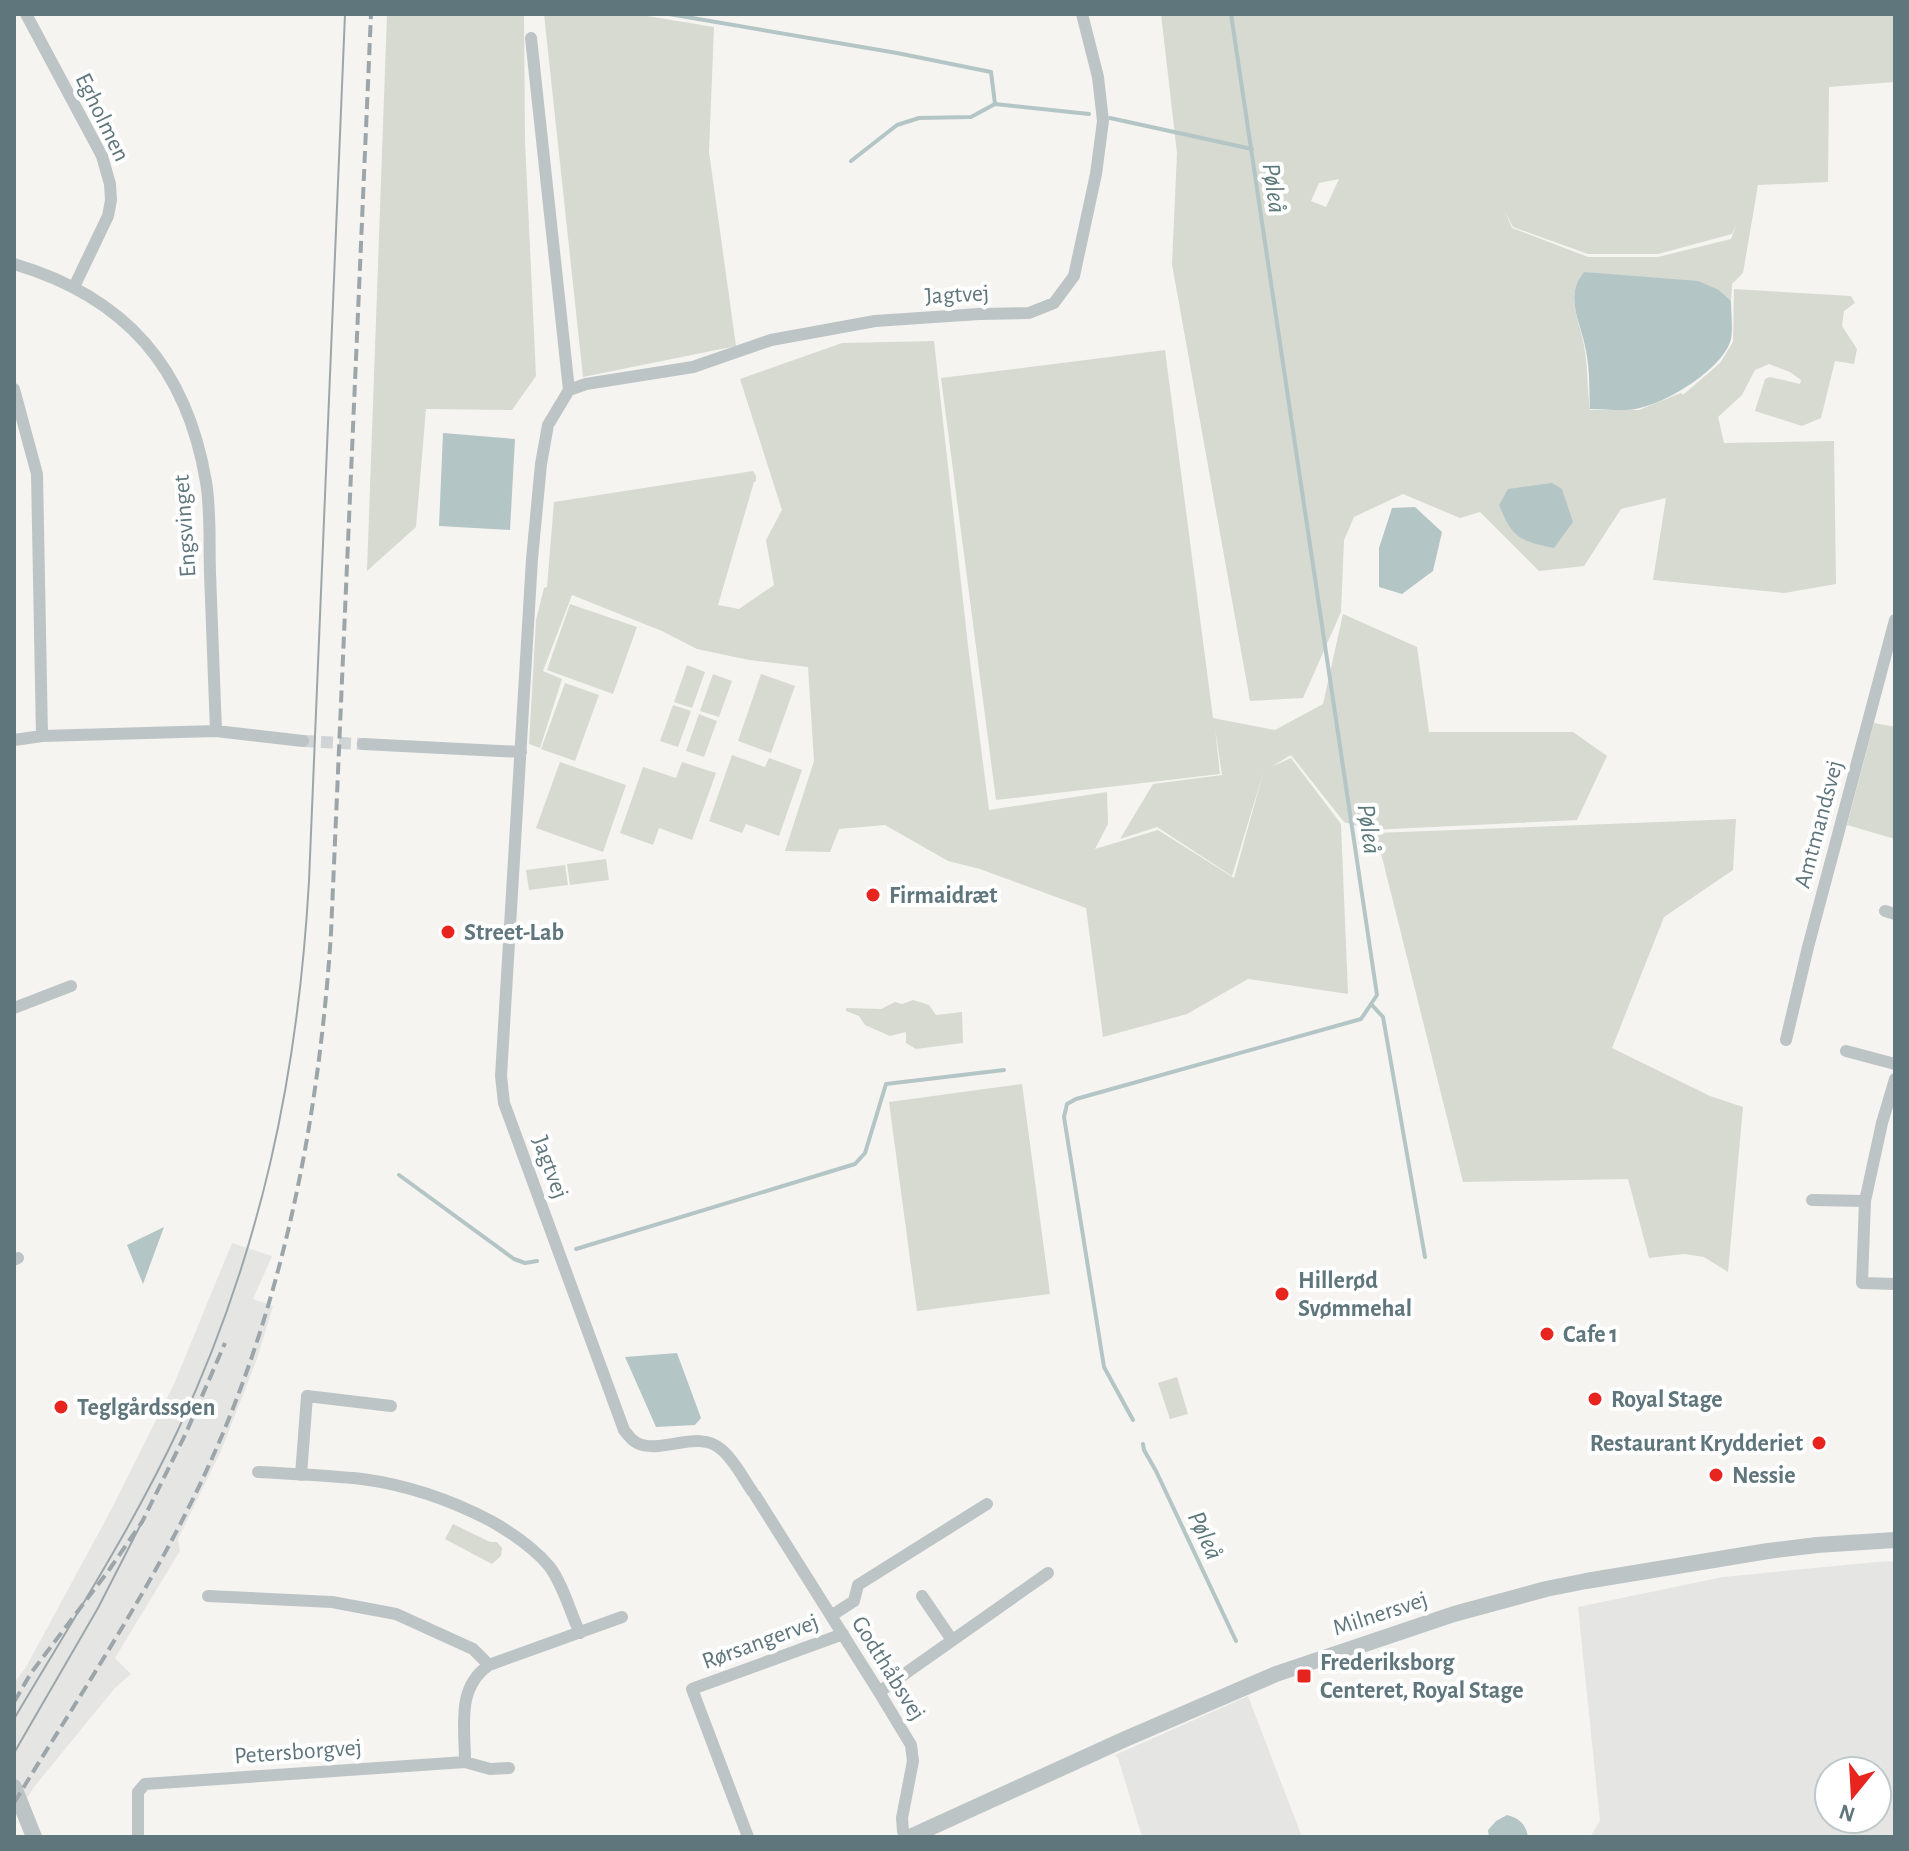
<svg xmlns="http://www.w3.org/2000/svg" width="1909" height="1851" viewBox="0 0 1909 1851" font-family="'Alegreya Sans',sans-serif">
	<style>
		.built { fill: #e5e6e4; fill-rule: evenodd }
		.green { fill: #d6dad0; fill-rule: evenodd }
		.water { fill: #b4c5c6 }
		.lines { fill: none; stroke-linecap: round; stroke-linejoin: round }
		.stream { stroke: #b4c5c6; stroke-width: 4 }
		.minor-tunnel { stroke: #d0d4d4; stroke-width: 12; stroke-dasharray: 12 6; stroke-linecap: butt }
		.minor { stroke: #bdc4c6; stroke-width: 12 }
		.tertiary { stroke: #bdc4c6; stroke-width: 16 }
		.tram { stroke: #9ca6aa; stroke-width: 2 }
		.rail { stroke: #9ca6aa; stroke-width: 4; stroke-dasharray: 12 6; stroke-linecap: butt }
		.poi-dot { fill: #e8241e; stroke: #fff; stroke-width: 3 }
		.labels { text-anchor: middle; stroke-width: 8; stroke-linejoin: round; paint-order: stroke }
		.street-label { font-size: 24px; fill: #5f767d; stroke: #fff }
		.poi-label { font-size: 24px; font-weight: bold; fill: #5f767d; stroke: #fff; text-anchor: start }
		.water-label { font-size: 26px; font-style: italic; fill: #5a7779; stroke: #fff }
	</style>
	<rect width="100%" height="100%" fill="#f5f4f1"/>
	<path class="built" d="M 232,1243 L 272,1256 L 253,1299 L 273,1306 L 257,1359 L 221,1451 L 178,1539 L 180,1551 L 115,1658 L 131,1674 L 115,1688 L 34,1787 L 14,1819 L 14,1683 L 26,1667 L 111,1510 L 174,1384 Z
		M 1895,1561 L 1895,1837 L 1590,1837 L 1600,1821 L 1578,1607 L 1723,1577 L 1876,1562 ZM 1829,1771 L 1877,1771 L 1877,1819 L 1829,1819 Z
		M 1248,1696 L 1302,1837 L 1142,1837 L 1118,1758 L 1115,1755 Z"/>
	<path class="green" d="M 387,14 L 524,14 L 525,141 L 536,376 L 512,410 L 426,409 L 416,527 L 367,571 Z
		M 544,14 L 635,14 L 714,27 L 709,152 L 736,346 L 583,377 Z
		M 1161,14 L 1895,14 L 1895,82 L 1829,87 L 1828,182 L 1758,185 L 1743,273 L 1732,284 L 1731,301 L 1719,290 L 1584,272 C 1563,297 1582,324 1585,352 C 1588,371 1587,391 1590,410 L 1639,410 L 1681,393 L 1683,395 L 1720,363 L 1733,342 L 1734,289 L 1851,296 L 1855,303 L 1844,311 L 1842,326 L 1857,349 L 1854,364 L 1835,361 L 1821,418 L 1802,426 L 1755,411 L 1765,379 L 1770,377 L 1800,384 L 1801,380 L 1790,372 L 1769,364 L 1755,370 L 1742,395 L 1718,417 L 1724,443 L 1834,441 L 1836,584 L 1784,593 L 1653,580 L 1666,498 L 1621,509 L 1584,566 L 1539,571 L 1480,512 L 1460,518 L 1403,494 L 1354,517 L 1344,540 L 1341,612 L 1303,698 L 1250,701 L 1172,264 L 1177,153 ZM 1339,179 L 1326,207 L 1311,201 L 1319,183 ZM 1505,212 L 1513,227 L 1588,254 L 1658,254 L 1732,234 L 1737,223 L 1731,239 L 1658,257 L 1588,257 L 1512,228 Z
		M 934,341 L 969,654 L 989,810 L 1107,792 L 1108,824 L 1095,849 L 1158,830 L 1234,878 L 1264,770 L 1232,876 L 1157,827 L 1120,839 L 1153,784 L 1222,775 L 1215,728 L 1220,774 L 996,800 L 941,378 L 1165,350 L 1213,718 L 1275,730 L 1323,704 L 1343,614 L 1417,647 L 1429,732 L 1573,732 L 1607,756 L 1577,820 L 1371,830 L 1344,822 L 1291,755 L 1271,767 L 1291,758 L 1341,824 L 1348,994 L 1248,979 L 1187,1014 L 1103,1037 L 1086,908 L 980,869 L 948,861 L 885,825 L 839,829 L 830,852 L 785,851 L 814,761 L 808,667 L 749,660 L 697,649 L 662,631 L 572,595 L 543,671 L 562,679 L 540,748 L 529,744 L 536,620 L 544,588 L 547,587 L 554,502 L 753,471 L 756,476 L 756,481 L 754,482 L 718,605 L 739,609 L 774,585 L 766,540 L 782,510 L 740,379 L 842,343 Z
		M 570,604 L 637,627 L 613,694 L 547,670 Z
		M 687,665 L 705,672 L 692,708 L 674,702 Z
		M 713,674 L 732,681 L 719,717 L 700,711 Z
		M 761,674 L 795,686 L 771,753 L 738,741 Z
		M 565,683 L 599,695 L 575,761 L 541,749 Z
		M 673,705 L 691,711 L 678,747 L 660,741 Z
		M 699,714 L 717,721 L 704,757 L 686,751 Z
		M 1874,723 L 1895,727 L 1895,839 L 1847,825 Z
		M 732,755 L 765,767 L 769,758 L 802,770 L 779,836 L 746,824 L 742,833 L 709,821 Z
		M 560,762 L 626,785 L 603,852 L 536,828 Z
		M 682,762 L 716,773 L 692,840 L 659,828 L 653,845 L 620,833 L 643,767 L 676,778 Z
		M 1736,819 L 1733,870 L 1664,917 L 1612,1048 L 1710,1096 L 1743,1107 L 1728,1272 L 1704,1257 L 1684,1254 L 1649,1258 L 1628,1179 L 1463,1182 L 1376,833 Z
		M 606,859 L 609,880 L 570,885 L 567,864 Z
		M 565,865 L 568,885 L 529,890 L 526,870 Z
		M 913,1000 L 929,1005 L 936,1015 L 962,1012 L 963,1043 L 916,1049 L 906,1043 L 906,1032 L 890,1036 L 865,1025 L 859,1016 L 846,1011 L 846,1008 L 881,1009 L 895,1002 L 902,1004 Z
		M 1022,1084 L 1050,1294 L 917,1311 L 889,1102 Z
		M 1177,1377 L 1188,1414 L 1170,1419 L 1158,1383 Z
		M 453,1524 L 490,1542 L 497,1542 L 502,1548 L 501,1556 L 492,1564 L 445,1539 Z"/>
	<path class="water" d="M 1584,272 L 1698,281 L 1719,290 L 1731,301 C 1731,313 1733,328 1731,339 C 1724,368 1668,402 1640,408 C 1625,412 1606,409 1590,409 C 1589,390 1590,370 1586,351 C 1582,324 1563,297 1584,272 Z
		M 443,433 L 515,439 L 510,530 L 439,526 Z
		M 1552,483 L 1562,489 L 1573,522 L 1554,548 C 1519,540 1513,539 1499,505 L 1508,489 Z
		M 1415,507 L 1442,532 L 1433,571 L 1402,594 L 1379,587 L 1379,548 L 1392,508 Z
		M 164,1227 L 143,1284 L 127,1245 Z
		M 677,1353 L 701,1418 L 695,1425 L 656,1427 L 625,1357 Z
		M 1507,1815 C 1519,1818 1526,1824 1528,1837 L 1489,1837 L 1488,1830 L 1496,1821 Z"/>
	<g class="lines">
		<path class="stream" d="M 669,14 L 897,53 L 991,72 L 995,104 L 1089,114
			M 1110,118 L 1252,149
			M 851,161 L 897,125 L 919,118 L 971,117 L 995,104
			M 1371,1004 L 1383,1017 L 1425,1257
			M 399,1175 L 514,1259 L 525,1263 L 537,1261
			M 576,1249 L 855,1164 L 865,1153 L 886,1084 L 1004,1070
			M 1133,1420 L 1104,1367 L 1064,1117 L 1067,1104 L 1076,1099 L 1361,1019 L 1377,995 L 1231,14
			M 1143,1444 L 1144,1450 L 1156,1471 L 1236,1641"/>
		<path class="minor-tunnel" d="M 303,741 L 363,744"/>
		<path class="minor" d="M 26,14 L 102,156 L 110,184 L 111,200 L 108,216 L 74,287
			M 531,38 L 569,390 L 548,425 L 541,464 L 532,559 L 501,1076 L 504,1103 L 624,1430 C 628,1435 631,1440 637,1443 C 662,1455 699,1428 722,1450 C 734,1460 743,1478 752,1491
			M 14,264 C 126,297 187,368 206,482 C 211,511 209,544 210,573 C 212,626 214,678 216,731
			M 14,389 L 37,474 L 42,736
			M 569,390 L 586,384 L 693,367 L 771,340 L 875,321 L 979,314 L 1029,313 L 1054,303 L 1074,276 L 1096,174 L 1103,121 L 1098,77 L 1082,14
			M 14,740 L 42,736 L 216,731 L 303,741
			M 363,744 L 521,752
			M 1885,911 L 1895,914
			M 14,1008 L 71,986
			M 1786,1040 L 1808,947 L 1895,620
			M 1846,1051 L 1895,1064
			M 1895,1079 L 1882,1123 L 1865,1201 L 1862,1283 L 1895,1284
			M 1812,1200 L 1865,1201
			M 14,1260 L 18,1258
			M 258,1472 C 292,1474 328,1475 362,1479 C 407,1485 451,1500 491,1521 C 512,1533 533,1547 549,1566 C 563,1584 570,1612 580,1633
			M 301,1475 L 307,1396 L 391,1406
			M 755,1495 L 879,1692 L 911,1745 L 913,1761 L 902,1818 L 903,1831 L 905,1837
			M 208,1596 L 332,1602 L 396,1614 L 473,1649 L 489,1665
			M 922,1596 L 952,1640
			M 831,1616 L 854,1601 L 858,1585 L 987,1504
			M 879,1692 L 1048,1573
			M 465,1762 C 465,1726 456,1688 489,1665 L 622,1617
			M 138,1837 L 138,1792 L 145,1784 L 465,1762 L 490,1769 L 509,1768
			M 748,1837 L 692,1689 L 843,1634"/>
		<path class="tertiary" d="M 14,1787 L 34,1837
			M 910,1837 L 1123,1740 L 1276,1674 L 1454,1614 L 1546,1589 L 1586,1581 L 1768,1551 L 1817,1545 L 1895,1540"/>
		<path class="tram" d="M 14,1719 C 70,1624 131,1530 178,1430 C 261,1252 298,1076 309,881 L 345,14
			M 14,1753 L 98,1608 L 142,1522"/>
		<path class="rail" d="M 14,1702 L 31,1673 L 109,1570 L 142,1522 L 186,1433 L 225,1343
			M 14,1803 C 79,1696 150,1591 203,1478 C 283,1308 319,1119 331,933 L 371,14"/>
	</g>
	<g class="poi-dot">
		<circle cx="873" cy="895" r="8"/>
		<circle cx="448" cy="932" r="8"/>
		<circle cx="1282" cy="1294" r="8"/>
		<circle cx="1547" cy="1334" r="8"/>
		<circle cx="1595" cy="1399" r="8"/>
		<circle cx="61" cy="1407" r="8"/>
		<circle cx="1819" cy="1443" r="8"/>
		<circle cx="1716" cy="1475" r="8"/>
		<rect x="1296" y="1668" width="16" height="16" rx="4"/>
	</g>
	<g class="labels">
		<g class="street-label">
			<text transform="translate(103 117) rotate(64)" y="8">Egholmen</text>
			<text transform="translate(957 294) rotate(-3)" y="8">Jagtvej</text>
			<text transform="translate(184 526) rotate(-94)" y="8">Engsvinget</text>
			<text transform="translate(1818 824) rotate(-75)" y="8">Amtmandsvej</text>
			<text transform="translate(551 1167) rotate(70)" y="8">Jagtvej</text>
			<text transform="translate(1380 1613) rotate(-18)" y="8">Milnersvej</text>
			<text transform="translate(760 1641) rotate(-20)" y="8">Rørsangervej</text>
			<text transform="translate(889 1668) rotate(58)" y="8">Godthåbsvej</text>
			<text transform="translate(298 1751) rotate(-4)" y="8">Petersborgvej</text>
		</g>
		<g class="poi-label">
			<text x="889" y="903">Firmaidræt</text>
			<text x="464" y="940">Street-Lab</text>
			<text x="1298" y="1288">Hillerød<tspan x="1298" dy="28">Svømmehal</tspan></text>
			<text x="1563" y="1342">Cafe 1</text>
			<text x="1611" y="1407">Royal Stage</text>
			<text x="77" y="1415">Teglgårdssøen</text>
			<text x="1803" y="1451" text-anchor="end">Restaurant Krydderiet</text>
			<text x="1732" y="1483">Nessie</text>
			<text x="1320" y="1670">Frederiksborg<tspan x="1320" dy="28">Centeret, Royal Stage</tspan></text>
		</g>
		<g class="water-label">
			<text transform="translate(1275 188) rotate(82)" y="9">Pøleå</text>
			<text transform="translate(1370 829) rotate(82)" y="9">Pøleå</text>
			<text transform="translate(1206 1535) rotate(65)" y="9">Pøleå</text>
		</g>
	</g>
	<rect width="1909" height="1851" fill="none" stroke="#5f767d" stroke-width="32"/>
	<g transform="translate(1853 1795) rotate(198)"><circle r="38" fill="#ffffff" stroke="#bfc8cb" stroke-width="2"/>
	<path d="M0-6L14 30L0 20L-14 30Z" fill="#e8241e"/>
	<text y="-12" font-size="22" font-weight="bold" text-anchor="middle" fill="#5f767d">N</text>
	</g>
</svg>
